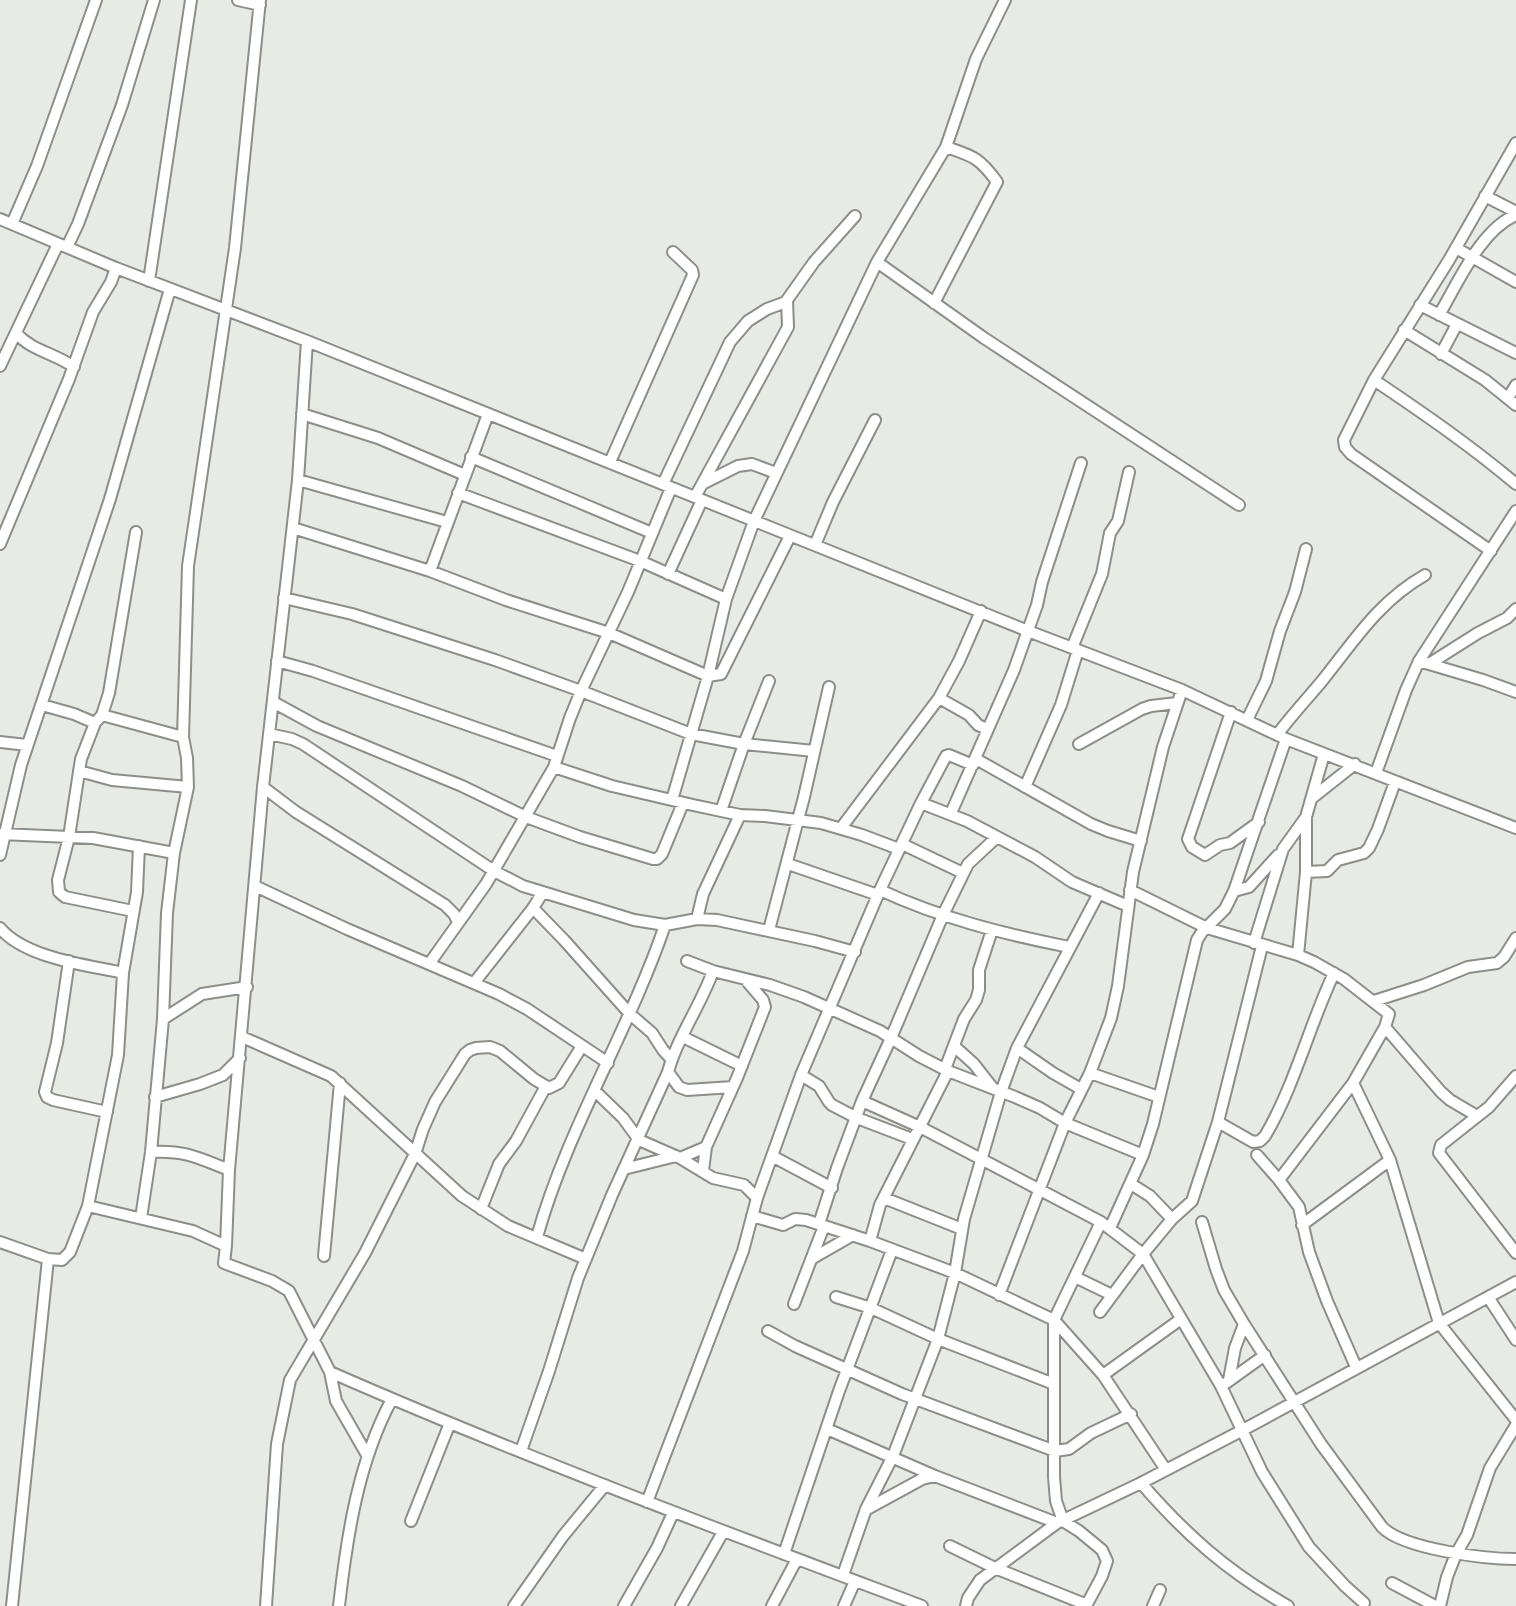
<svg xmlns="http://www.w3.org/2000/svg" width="1516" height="1606" viewBox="0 0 1516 1606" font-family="'Asap Condensed',sans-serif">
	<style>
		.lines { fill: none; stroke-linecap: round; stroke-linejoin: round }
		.minor-casing { stroke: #8c8e89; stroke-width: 14 }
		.minor { stroke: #fff; stroke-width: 10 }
	</style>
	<rect width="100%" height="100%" fill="#e8ebe5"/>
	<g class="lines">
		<defs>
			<path id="minor" d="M 238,0 L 260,5
				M 1485,196 L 1516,212
				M 0,219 L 116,268 L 307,341 L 1028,631 L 1182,690 L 1286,739 L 1516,828
				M 12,224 L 37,166 L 96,0
				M 67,247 L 78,224 L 122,105 L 154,0
				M 1456,248 L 1516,282
				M 877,262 L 984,338 L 1239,505
				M 149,281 L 191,0
				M 934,303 L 997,182 C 980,158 973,156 946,147
				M 1420,305 L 1516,353
				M 1439,315 C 1458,283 1481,229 1516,215
				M 1404,330 L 1485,380 L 1516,405
				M 16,333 C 32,351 54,353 74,367
				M 1441,354 L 1457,324
				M 0,366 L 58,244
				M 1374,380 C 1423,413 1471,446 1516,484
				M 1508,398 L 1516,385
				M 302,414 L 378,438 L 465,475
				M 471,457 L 652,533
				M 610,462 L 693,275 L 692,270 L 673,252
				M 298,480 L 447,522
				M 663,484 L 730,342 L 748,321 L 767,309 L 786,302
				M 702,484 L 738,466 L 752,464 L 776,473
				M 458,493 L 640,561 L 726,599
				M 695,497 L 788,327 L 787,300 L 814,262 L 855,216
				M 293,528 L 430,571 L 506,600 L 609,633 L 708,676 L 721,674 L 790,536
				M 0,544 L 69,379 L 93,312 L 111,282 L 116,268
				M 815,545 L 833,502 L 875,420
				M 1491,551 L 1351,454 L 1345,447 L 1344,440 L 1374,380 L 1449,260 L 1516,143
				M 430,571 L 488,414
				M 668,574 L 702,500
				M 284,598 L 352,614 L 495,660 L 581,691 L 691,734 L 744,744 L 721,811
				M 1072,648 L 1102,574 L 1110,533 L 1118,521 L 1129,472
				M 277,661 L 313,671 L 557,756
				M 1419,661 L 1429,664 L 1478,633 L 1507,618 L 1516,609
				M 1429,664 L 1483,680 L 1516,692
				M 769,681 L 744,744 L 814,751
				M 939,698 L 969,715 L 978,725 L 987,729
				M 273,702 L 317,726 L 462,786 L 526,817 L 580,837 L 653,859 L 657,859 L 662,854 L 683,803
				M 42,705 L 74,714 L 95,723
				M 1231,712 L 1188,839 L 1192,847 L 1205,855 L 1220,845 L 1230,843 L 1259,822
				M 102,715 L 109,693 L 136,532
				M 1247,720 L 1266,681 L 1280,631 L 1295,592 L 1306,549
				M 269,734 L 292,739 L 303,744 L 494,871 L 523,886 L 634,920 L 665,925 L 697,919 L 717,920 L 815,941 L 855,952
				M 1277,735 C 1291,716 1307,699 1322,681 C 1355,640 1378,602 1425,575
				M 0,742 L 27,745
				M 1079,744 L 1142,709 L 1151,706 L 1177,703
				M 976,759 L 1091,824 L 1108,831 L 1141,841
				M 554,767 L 612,786 L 693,805 L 740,815 L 765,816 L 821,823 L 862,835 L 899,849
				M 79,771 L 112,780 L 188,787
				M 1376,773 L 1406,690 L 1419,661 L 1516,511
				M 263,787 L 296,812 L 445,905 L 454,914 L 458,922
				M 1025,787 L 1061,705 L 1078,650
				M 1312,798 L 1355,764
				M 672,800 L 708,676 L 726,599 L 754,521 L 877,262 L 946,147 L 976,59 L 1005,0
				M 921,803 L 946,756 L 949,755 L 973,765
				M 951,813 L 1014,670 L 1037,605 L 1042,582 L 1081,463
				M 841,828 L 939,698 L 959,661 L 981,611
				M 0,834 L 93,838 L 174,853
				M 902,844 L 963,873
				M 0,855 L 21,765 L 110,499 L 170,289
				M 788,864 L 878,895
				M 1306,872 L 1327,871 L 1338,860 L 1364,853 L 1369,848 L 1378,829 L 1395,782
				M 255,886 L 347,929 L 499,994 L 527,1009 L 608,1063
				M 880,890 C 940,918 1004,934 1069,947
				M 1130,890 L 1207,928 L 1298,955 L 1314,962 L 1344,979 L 1389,1014 L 1385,1027 L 1353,1083 L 1279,1180
				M 1234,891 L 1249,887 L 1278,855
				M 543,892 L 533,908 L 564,940 L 630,1014 L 652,1033 L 663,1050 L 671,1059
				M 133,911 L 65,897 L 59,892 L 58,880 L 69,837 L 81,759 L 95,723 L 102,715 L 183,737
				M 697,919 L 703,894 L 740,815
				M 0,928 C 25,958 87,965 123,973
				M 769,930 L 804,797 L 829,687
				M 1254,943 L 1283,849 L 1306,817 L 1324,754
				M 1298,955 L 1306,872 L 1306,817
				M 69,961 L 57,1043 L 45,1092 L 47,1097 L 53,1100 L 107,1112
				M 687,961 L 713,971
				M 429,964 L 486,884 L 554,767 L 570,718 L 581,691 L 628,592 L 671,488
				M 474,983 L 533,908
				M 1374,1001 L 1424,985 L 1468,967 L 1497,963 L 1504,957 L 1516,938
				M 163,1019 L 202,994 L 247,987
				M 1385,1027 L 1441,1092 L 1450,1100 L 1477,1116
				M 242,1037 L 331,1076 L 462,1196 L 508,1226 L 586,1259
				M 683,1037 L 742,1066
				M 954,1046 L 974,1064 L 992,1087
				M 1017,1048 L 1053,1073 L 1081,1089
				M 945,1069 L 964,1019 L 976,1000 L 979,990 L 979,970 L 992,930
				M 668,1072 L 679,1087 L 687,1090 L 733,1087
				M 1090,1073 L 1159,1097
				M 801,1075 L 819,1086 L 829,1102 L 832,1105 L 857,1118 L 912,1139
				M 1516,1076 L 1489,1107 L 1441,1145 L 1439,1153 L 1516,1253
				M 1353,1083 L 1390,1160 L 1439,1323 L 1516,1420
				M 595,1091 L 623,1118 L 639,1140 L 680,1158 L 713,1178 L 744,1185 L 757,1198
				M 155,1097 L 200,1084 L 223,1075 L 240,1058
				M 862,1101 L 920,1127 L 1101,1222 L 1143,1254 L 1221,1386 L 1262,1472 L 1309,1547 L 1345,1586 L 1364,1603
				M 1218,1122 L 1253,1142 L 1260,1141 L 1265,1136 C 1295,1085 1309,1026 1334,973
				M 151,1152 C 185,1150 199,1158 229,1170
				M 1257,1155 L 1279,1180 L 1299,1207 L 1309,1252 L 1327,1301 L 1356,1367
				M 772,1156 L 832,1188
				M 680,1158 L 706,1147
				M 624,1169 L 676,1156
				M 703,1170 L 706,1147 L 737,1078 L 765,1007 L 763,1000 L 745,979
				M 1131,1184 L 1150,1196 L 1172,1219
				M 884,1198 L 962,1229
				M 88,1206 L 118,1055 L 123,973 L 137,892 L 139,846
				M 481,1209 L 499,1164 L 516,1141 L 546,1086
				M 752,1216 L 783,1225 L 795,1219 L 806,1220 L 870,1241 L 955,1273 L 1054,1320 L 1103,1375 L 1166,1470
				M 141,1218 L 151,1152 L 163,1019 L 167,913 L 174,853 L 188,787 L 187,758 L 183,737 L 188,566 L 235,248 L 260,0
				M 1202,1222 L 1216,1269 L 1224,1290 L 1244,1324 L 1321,1444 L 1382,1527 C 1403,1549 1485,1559 1516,1559
				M 819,1224 L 837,1168 L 862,1101 L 891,1038 L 943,915 L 968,864 L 997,837
				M 1302,1225 L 1390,1160
				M 1110,1228 L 1143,1155 L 1153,1124 L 1197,940 L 1202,932 L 1225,909 L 1234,891 L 1286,739
				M 537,1237 C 567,1129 629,1031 665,925
				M 870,1241 L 880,1205 L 948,1071
				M 0,1242 L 48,1259 L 62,1260 L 70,1252 L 88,1206 L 193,1231 L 226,1246 L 224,1263 L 272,1281 L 289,1291 L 330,1372 C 524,1457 723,1531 922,1606
				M 226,1246 L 229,1170 L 263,787 L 298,480 L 307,341
				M 324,1256 L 340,1083
				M 813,1258 L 853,1235
				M 1075,1277 L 1112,1295
				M 999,1295 L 1065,1123 L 1090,1073 L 1111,1018 L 1118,986 L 1133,872 L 1163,747 L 1182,690
				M 836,1297 L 871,1308 L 938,1339 L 1054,1384
				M 1488,1297 L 1516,1340
				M 794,1304 L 824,1226
				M 1100,1312 L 1143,1254 L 1172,1219 L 1192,1201 L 1218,1122 L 1262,946
				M 768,1331 L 795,1346 L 902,1394 L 1055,1451 L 1069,1449 L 1091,1433 L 1131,1414
				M 330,1372 L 336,1401 L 367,1455
				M 1103,1375 L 1181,1319
				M 1229,1380 L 1235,1348 L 1244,1324
				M 1226,1383 L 1265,1355
				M 827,1429 L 935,1476
				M 521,1451 L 549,1371 L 578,1278 L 612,1195 L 668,1072 C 677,1038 701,1005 713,971 L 770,985 L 804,997 L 880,1031 L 919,1056 L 948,1071 L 1015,1097 L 1040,1108 L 1065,1123 L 1143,1155
				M 1141,1483 C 1186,1535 1228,1572 1288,1606
				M 647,1502 L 743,1251 L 757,1198 L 801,1075 L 880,890 L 921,803 L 967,821 L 1035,857 L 1072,882 L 1128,906
				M 867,1509 L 922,1479 L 935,1476 L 1057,1523
				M 411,1521 L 450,1423
				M 950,1546 L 995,1568 L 1087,1605
				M 784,1554 L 839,1391 L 892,1250
				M 843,1575 L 866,1509 L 893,1456 L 938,1339 L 955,1273 L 964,1219 L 1001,1092 L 1017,1048 L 1099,893
				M 1392,1583 L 1435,1606
				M 12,1606 L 48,1259
				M 266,1606 L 277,1444 L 290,1380 L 365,1253 L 415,1154 L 423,1129 L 435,1102 L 465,1054 L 470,1050 L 476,1048 L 490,1047 L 500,1051 L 534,1079 L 549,1088 L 559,1083 L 582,1046
				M 339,1606 C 347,1536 358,1462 392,1399
				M 514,1606 L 563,1536 L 605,1485
				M 624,1606 L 657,1548 L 673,1513
				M 681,1606 L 723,1532
				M 772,1606 L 797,1559
				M 844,1606 L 855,1581
				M 966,1606 L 968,1598 L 980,1580 L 1057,1523 L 1141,1483 L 1241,1431 L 1516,1282
				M 1086,1606 L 1102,1576 L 1107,1561 L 1102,1550 L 1079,1531 L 1063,1521 L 1056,1501 L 1054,1477 L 1054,1320 L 1101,1222
				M 1153,1606 L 1160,1590
				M 1440,1606 L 1447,1577 L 1456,1554 L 1467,1535 L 1490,1468 L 1516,1425"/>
		</defs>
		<use href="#minor" class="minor-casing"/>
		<use href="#minor" class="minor"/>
	</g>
</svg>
